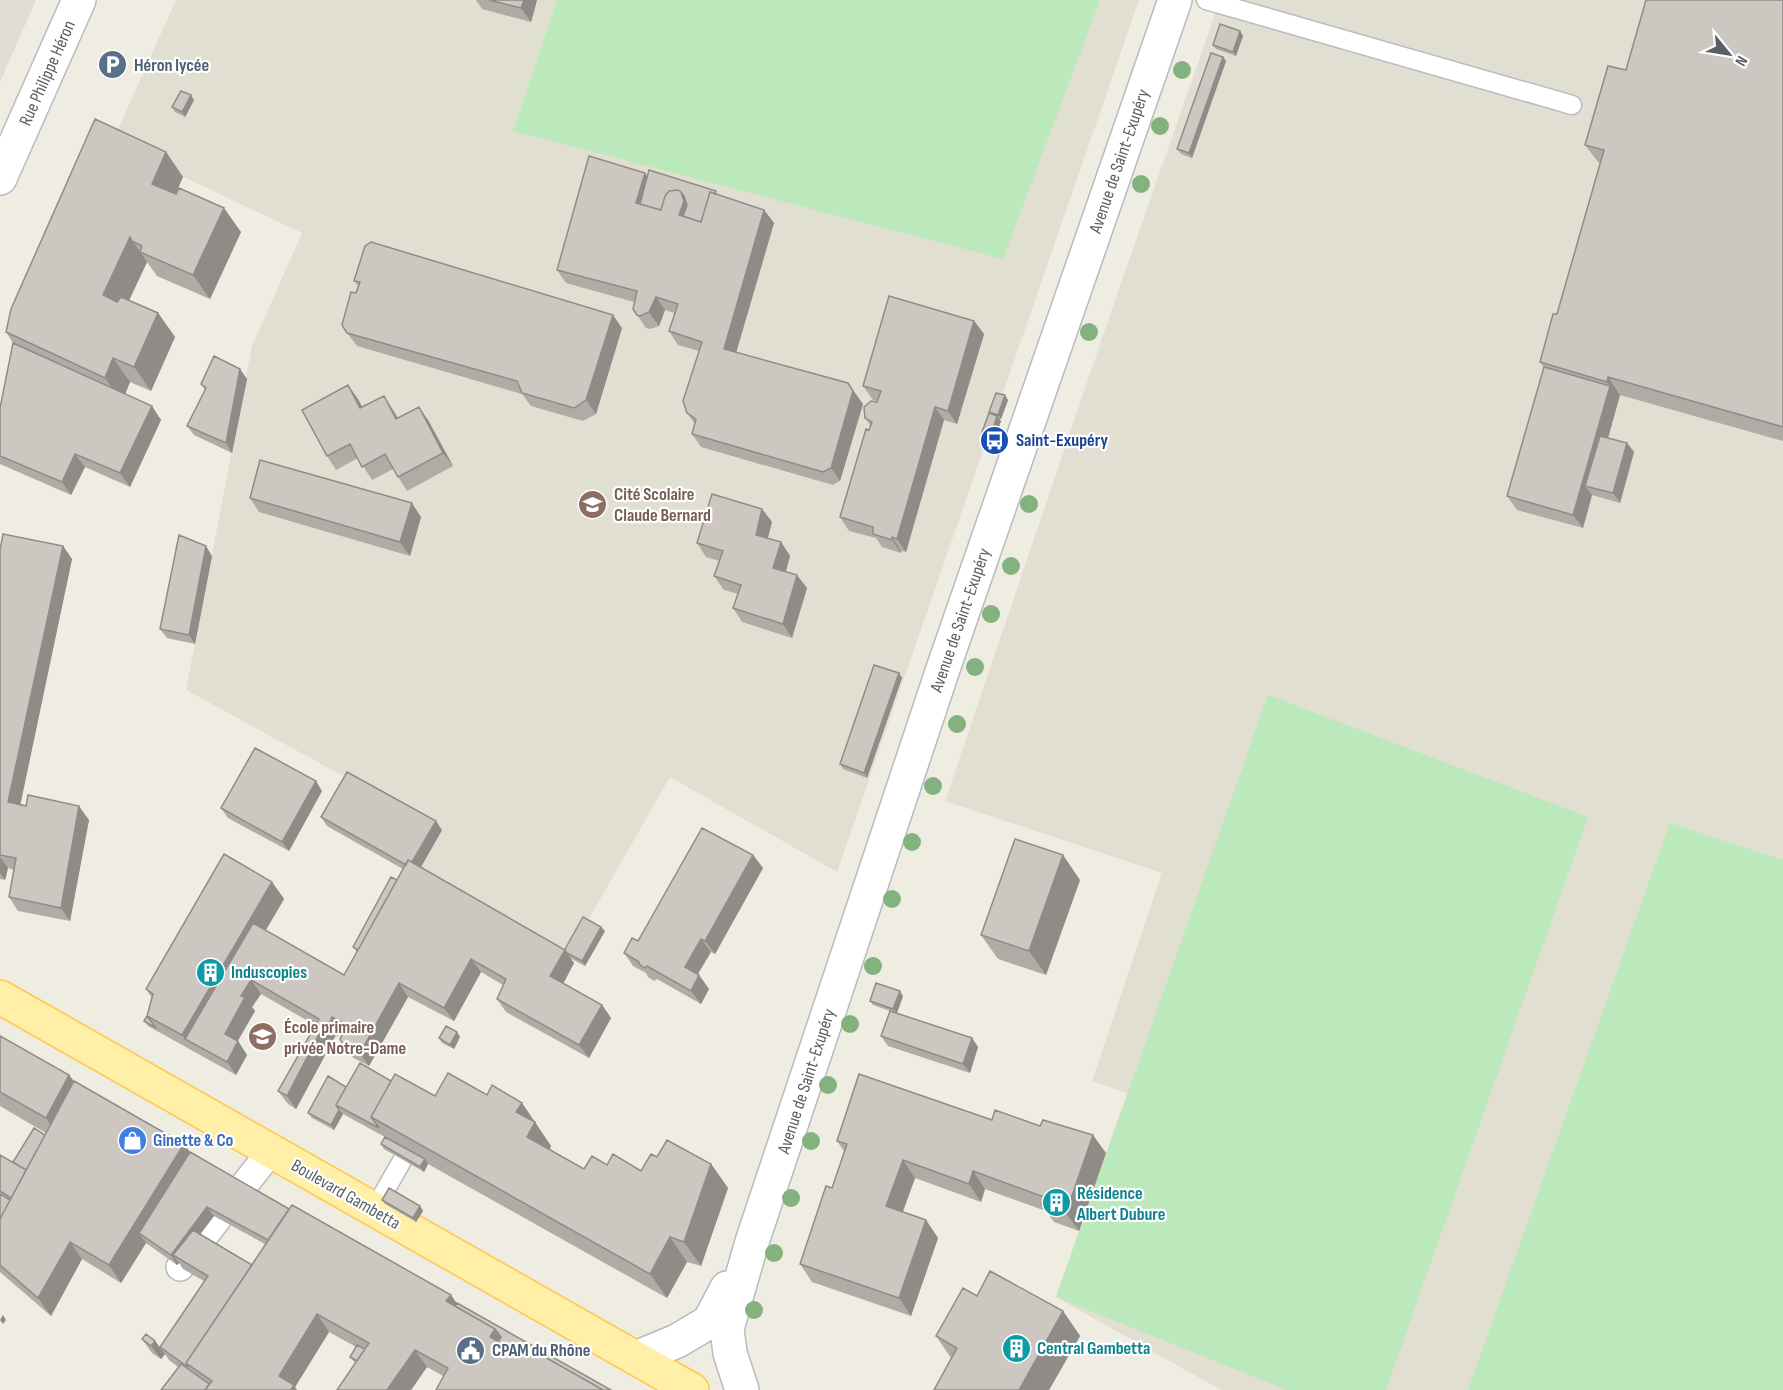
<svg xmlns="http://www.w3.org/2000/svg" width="1783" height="1390" viewBox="0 0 1783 1390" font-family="'Sofia Sans Condensed',sans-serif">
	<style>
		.industrial { fill: #dfddd6 }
		.education { fill: #e1ded2 }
		.green { fill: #bce9bb }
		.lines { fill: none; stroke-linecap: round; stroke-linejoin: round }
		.service-casing { stroke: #b7bbc0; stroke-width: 21 }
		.pedestrian-casing { stroke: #b7bbc0; stroke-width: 30 }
		.tertiary-casing { stroke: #b7bbc0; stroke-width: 36 }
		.primary-casing { stroke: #ffc84b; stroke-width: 36 }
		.service { stroke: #fff; stroke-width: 18 }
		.pedestrian { stroke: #fff; stroke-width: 27 }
		.tertiary { stroke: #fff; stroke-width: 33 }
		.primary { stroke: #ffefa7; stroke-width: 33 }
		.tree { fill: #83b27e }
		.wall { fill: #afaca6; fill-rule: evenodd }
		.shaded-wall { fill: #8f8c87 }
		.building { fill: #ccc8c1; stroke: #8f8c87; stroke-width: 1.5 }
		.labels { text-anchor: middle; stroke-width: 4.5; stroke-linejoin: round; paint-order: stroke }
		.service-label { font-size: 18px; font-weight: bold; fill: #4e5e75; stroke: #fff; text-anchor: start }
		.street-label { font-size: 18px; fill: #5a5f64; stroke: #fff }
		.transit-label { font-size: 18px; font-weight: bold; fill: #164399; stroke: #fff; text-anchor: start }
		.education-label { font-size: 18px; font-weight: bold; fill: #785e54; stroke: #fff; text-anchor: start }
		.culture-label { font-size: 18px; font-weight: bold; fill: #0d838f; stroke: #fff; text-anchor: start }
		.shop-label { font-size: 18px; font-weight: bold; fill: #366cbe; stroke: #fff; text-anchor: start }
	</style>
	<rect width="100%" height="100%" fill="#efece2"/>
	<path class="industrial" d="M 0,0 L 36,0 L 0,82 Z"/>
	<path class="education" d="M 176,0 L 1139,0 L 837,872 L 670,777 L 566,959 L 418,874 L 442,830 L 186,690 L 252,346 L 302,233 L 112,143 Z
		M 1220,0 L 1783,0 L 1783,1390 L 1221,1390 L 1056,1297 L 1127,1093 L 1092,1081 L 1162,873 L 945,801 L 1112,309 Z"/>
	<path class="green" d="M 557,0 L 1100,0 L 1003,259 L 513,131 Z
		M 1268,695 L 1588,817 L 1386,1390 L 1287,1390 L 1056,1297 Z
		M 1670,823 L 1783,860 L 1783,1390 L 1468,1390 Z"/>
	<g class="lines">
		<defs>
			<path id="service" d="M 1206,0 L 1572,105
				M 374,1210 L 403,1159"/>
			<path id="pedestrian" d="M 242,1188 L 271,1151
				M 180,1267 L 218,1218"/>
			<path id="tertiary" d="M 0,178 L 79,0
				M 636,1358 L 677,1341 L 709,1322 L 727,1288
				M 742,1390 L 730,1353 L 727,1329 L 752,1242 L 944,666 L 1175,0"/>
			<path id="primary" d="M 0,997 L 692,1390"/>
		</defs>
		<use href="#service" class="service-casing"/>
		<use href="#pedestrian" class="pedestrian-casing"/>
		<use href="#tertiary" class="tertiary-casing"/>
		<use href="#primary" class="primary-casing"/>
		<use href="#service" class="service"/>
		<use href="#pedestrian" class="pedestrian"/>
		<use href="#tertiary" class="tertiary"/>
		<use href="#primary" class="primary"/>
	</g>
	<g class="tree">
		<circle cx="1182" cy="70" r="9"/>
		<circle cx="1160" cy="126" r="9"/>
		<circle cx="1141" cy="184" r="9"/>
		<circle cx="1089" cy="332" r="9"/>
		<circle cx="1029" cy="504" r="9"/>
		<circle cx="1011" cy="566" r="9"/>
		<circle cx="991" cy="614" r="9"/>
		<circle cx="975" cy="667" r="9"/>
		<circle cx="957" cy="724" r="9"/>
		<circle cx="933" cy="786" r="9"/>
		<circle cx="912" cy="842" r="9"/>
		<circle cx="892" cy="899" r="9"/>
		<circle cx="873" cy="966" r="9"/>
		<circle cx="850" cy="1024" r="9"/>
		<circle cx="828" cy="1085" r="9"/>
		<circle cx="811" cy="1141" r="9"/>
		<circle cx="791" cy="1198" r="9"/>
		<circle cx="774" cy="1253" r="9"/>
		<circle cx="754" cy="1310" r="9"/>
	</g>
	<path class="wall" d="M 476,0 L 537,0 L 531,22 L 482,9 Z
		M 1783,0 L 1783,441 L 1620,395 L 1608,438 L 1627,443 L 1634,452 L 1620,503 L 1592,495 L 1583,528 L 1517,510 L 1507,496 L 1544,368 L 1540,362 L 1557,314 L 1600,163 L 1598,162 L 1585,145 L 1626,70 Z
		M 1240,31 L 1243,36 L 1236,56 L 1216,49 L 1213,45 Z
		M 1223,57 L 1226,61 L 1192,158 L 1181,154 L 1177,149 Z
		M 194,100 L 185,117 L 175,112 L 172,107 Z
		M 166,152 L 183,177 L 175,194 L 241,232 L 210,299 L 157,276 L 147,262 L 129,300 L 158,313 L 175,337 L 151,391 L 130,382 L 125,394 L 161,420 L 130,487 L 85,467 L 71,495 L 0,464 L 0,408 L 13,343 L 6,332 Z
		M 647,177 L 719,195 L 764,210 L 774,223 L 736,353 L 863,404 L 840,481 L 833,485 L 701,447 L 692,434 L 695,424 L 687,413 L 699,351 L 678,345 L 669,331 L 675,313 L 665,310 L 659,326 L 650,329 L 646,328 L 633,309 L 634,302 L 566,283 L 557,270 Z
		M 354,281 L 622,328 L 596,414 L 583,421 L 531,406 L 522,394 L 357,346 L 347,333 L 359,287 Z
		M 974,321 L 984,334 L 957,424 L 944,420 L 906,552 L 901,551 L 901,553 L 882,547 L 876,538 L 849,531 L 840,517 L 870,425 L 865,418 L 877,401 L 873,400 L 863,386 Z
		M 240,369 L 247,379 L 232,453 L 194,435 L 187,426 L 205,390 L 201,384 Z
		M 358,399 L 362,407 L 393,410 L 398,418 L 428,420 L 453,466 L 407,491 L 393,469 L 372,480 L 358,458 L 336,470 L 327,456 Z
		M 1008,400 L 1001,419 L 999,419 L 1001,421 L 994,440 L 986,437 L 982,432 L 990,413 L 989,412 Z
		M 250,498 L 421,517 L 410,556 L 259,512 Z
		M 762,509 L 772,522 L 768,538 L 781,542 L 790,556 L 786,571 L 807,588 L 792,638 L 742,622 L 733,608 L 738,594 L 724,590 L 714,576 L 719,561 L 706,557 L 697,543 Z
		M 63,546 L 72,559 L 20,804 L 89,820 L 70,921 L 18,911 L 9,897 L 14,870 L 8,868 L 5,880 L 0,879 L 0,550 Z
		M 212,556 L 195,644 L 167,638 L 160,629 Z
		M 899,673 L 902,678 L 867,778 L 843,769 L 840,764 Z
		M 322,791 L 289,851 L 228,818 L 221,808 Z
		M 321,817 L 442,830 L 421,867 L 565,950 L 601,927 L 605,931 L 585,966 L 570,958 L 574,963 L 563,983 L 602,1005 L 611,1018 L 589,1058 L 506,1012 L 497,999 L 503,985 L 481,972 L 454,1021 L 408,997 L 369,1066 L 352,1057 L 342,1043 L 344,1032 L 342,1031 L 339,1035 L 335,1037 L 296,1109 L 288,1104 L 278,1091 L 315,1025 L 261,994 L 252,1007 L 255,1011 L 238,1041 L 247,1055 L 236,1075 L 148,1026 L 144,1021 L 147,1016 L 152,998 L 146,989 L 272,882 L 284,899 L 266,930 L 344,975 L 357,952 L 353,947 L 397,880 L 403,869 L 327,826 Z
		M 753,855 L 763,868 L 715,954 L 711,952 L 698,974 L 709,989 L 701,1004 L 657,979 L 654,981 L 648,977 L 646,973 L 633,966 L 624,953 L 638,941 Z
		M 1080,880 L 1046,975 L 998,959 L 981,935 Z
		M 903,996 L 897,1013 L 972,1038 L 978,1047 L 970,1073 L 888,1046 L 881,1036 L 890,1011 L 873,1005 L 870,1001 Z
		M 457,1032 L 460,1037 L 454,1049 L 442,1043 L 439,1038 Z
		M 0,1036 L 69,1075 L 74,1081 L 184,1144 L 190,1152 L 610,1390 L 443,1376 L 427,1367 L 411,1390 L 337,1390 L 355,1363 L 350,1357 L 356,1347 L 329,1332 L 295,1387 L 161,1390 L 178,1367 L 169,1360 L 160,1347 L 204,1281 L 183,1269 L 179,1263 L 177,1265 L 146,1243 L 121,1283 L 82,1259 L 51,1316 L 0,1272 L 0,1155 L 13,1162 L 45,1135 L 46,1133 L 0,1106 ZM 214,1216 L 265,1244 L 252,1265 L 200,1234 Z
		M 391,1081 L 435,1096 L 487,1095 L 522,1103 L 551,1146 L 550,1150 L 584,1169 L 607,1165 L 641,1171 L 657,1157 L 711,1164 L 728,1188 L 701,1266 L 687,1262 L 667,1298 L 428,1164 L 424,1172 L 384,1149 L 381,1144 L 385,1137 L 343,1114 L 334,1130 L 312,1118 L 308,1113 L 346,1087 Z
		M 992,1120 L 1106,1153 L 1079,1231 L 1054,1222 L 1046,1211 L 985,1189 L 981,1202 L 915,1178 L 903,1212 L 926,1220 L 938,1238 L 911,1316 L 812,1282 L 800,1264 L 832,1188 L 844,1151 L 837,1141 Z
		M 382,1200 L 420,1206 L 423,1211 L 416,1222 L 385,1204 Z
		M 977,1296 L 1063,1311 L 1080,1336 L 1049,1390 L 934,1390 L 951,1358 L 936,1336 Z
		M 142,1339 L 155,1341 L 165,1354 L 161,1359 L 152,1353 Z"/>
	<path class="shaded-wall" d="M 524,0 L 537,0 L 531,22 L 521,8 Z
		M 1240,31 L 1243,36 L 1236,56 L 1233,52 Z
		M 1223,57 L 1226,61 L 1192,158 L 1189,153 Z
		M 191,95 L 194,100 L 185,117 L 182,112 Z
		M 166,152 L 183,177 L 169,209 L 152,184 Z
		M 645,173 L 654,187 L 648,210 L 636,203 Z
		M 681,192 L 690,205 L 691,222 L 679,215 Z
		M 224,208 L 241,232 L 210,299 L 193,275 Z
		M 764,210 L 774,223 L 733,363 L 724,349 Z
		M 130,237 L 147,262 L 120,320 L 103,295 Z
		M 656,297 L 665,310 L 659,326 L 649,312 Z
		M 158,313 L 175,337 L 151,391 L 134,367 Z
		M 613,315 L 622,328 L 596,414 L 586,400 Z
		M 974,321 L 984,334 L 957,424 L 948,411 Z
		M 113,358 L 130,382 L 122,402 L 105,378 Z
		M 240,369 L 247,379 L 232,453 L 226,443 Z
		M 1608,377 L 1620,395 L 1594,488 L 1585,486 L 1592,495 L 1583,528 L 1573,515 L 1610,386 L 1607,382 Z
		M 848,383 L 863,404 L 840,481 L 831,468 Z
		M 348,385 L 358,399 L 370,422 L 360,408 Z
		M 1005,395 L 1008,400 L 1001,419 L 998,415 Z
		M 384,396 L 393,410 L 405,432 L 396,419 Z
		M 152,406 L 161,420 L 130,487 L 120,473 Z
		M 419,407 L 428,420 L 453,466 L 443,453 Z
		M 935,407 L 944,420 L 906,552 L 897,539 Z
		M 997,416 L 1001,421 L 994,440 L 991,435 Z
		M 1627,443 L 1634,452 L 1620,503 L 1613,493 Z
		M 75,454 L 85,467 L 71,495 L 62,482 Z
		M 412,503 L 421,517 L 410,556 L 400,542 Z
		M 762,509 L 772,522 L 765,548 L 756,535 Z
		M 892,537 L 901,551 L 901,553 L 892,540 Z
		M 781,542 L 790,556 L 783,581 L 773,568 Z
		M 63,546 L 72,559 L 18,816 L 8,802 Z
		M 206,546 L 212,556 L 195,644 L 189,635 Z
		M 797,575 L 807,588 L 792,638 L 783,624 Z
		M 899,673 L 902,678 L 867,778 L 864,773 Z
		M 316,781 L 322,791 L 289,851 L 282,842 Z
		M 79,806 L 89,820 L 70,921 L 61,908 Z
		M 436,821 L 442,830 L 416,876 L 410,867 Z
		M 753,855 L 763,868 L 715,954 L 705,941 Z
		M 1063,855 L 1080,880 L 1046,975 L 1029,951 Z
		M 0,857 L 8,868 L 5,880 L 0,873 Z
		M 272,882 L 284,899 L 198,1046 L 185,1039 L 182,1035 Z
		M 601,927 L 605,931 L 585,966 L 582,961 Z
		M 701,939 L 711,952 L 694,980 L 685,967 Z
		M 565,950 L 574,963 L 560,990 L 550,976 Z
		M 471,959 L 481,972 L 454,1021 L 444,1008 Z
		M 699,975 L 709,989 L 701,1004 L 691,991 Z
		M 251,980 L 261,994 L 252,1007 L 255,1011 L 234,1047 L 225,1034 L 241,996 Z
		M 399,983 L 408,997 L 369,1066 L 360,1053 Z
		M 900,991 L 903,996 L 897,1013 L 893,1009 Z
		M 602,1005 L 611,1018 L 589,1058 L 579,1045 Z
		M 332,1017 L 342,1031 L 339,1035 L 330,1022 Z
		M 325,1023 L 335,1037 L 296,1109 L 287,1096 Z
		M 457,1032 L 460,1037 L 454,1049 L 450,1045 Z
		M 972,1038 L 978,1047 L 970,1073 L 963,1064 Z
		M 238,1041 L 247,1055 L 236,1075 L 227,1062 Z
		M 69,1075 L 86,1099 L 63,1143 L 46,1118 Z
		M 522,1103 L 551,1146 L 544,1161 L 527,1137 L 516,1112 Z
		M 339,1110 L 343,1114 L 334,1130 L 331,1125 Z
		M 1093,1135 L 1106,1153 L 1079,1231 L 1066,1213 Z
		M 184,1144 L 196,1161 L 139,1233 L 146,1243 L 121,1283 L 109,1265 Z
		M 425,1159 L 428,1164 L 424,1172 L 420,1167 Z
		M 903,1160 L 915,1178 L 898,1224 L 886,1206 Z
		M 711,1164 L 728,1188 L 701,1266 L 684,1242 Z
		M 973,1171 L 985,1189 L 981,1202 L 969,1184 Z
		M 420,1206 L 423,1211 L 416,1222 L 413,1218 Z
		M 207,1207 L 214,1216 L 181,1260 L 173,1255 L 179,1263 L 177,1265 L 171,1255 Z
		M 926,1220 L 938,1238 L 911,1316 L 899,1298 Z
		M 670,1237 L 687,1262 L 667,1298 L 650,1274 Z
		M 70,1242 L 82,1259 L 51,1316 L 38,1298 Z
		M 451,1295 L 463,1312 L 446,1301 Z
		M 1063,1311 L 1080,1336 L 1049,1390 L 1019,1390 Z
		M 317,1314 L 329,1332 L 295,1387 L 297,1390 L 288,1390 L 279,1376 Z
		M 3,1315 L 6,1320 L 3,1324 L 0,1320 Z
		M 495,1329 L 507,1346 L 490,1337 Z
		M 155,1341 L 165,1354 L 161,1359 L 151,1346 Z
		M 415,1350 L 427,1367 L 411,1390 L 387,1390 Z"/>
	<path class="building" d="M 489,0 L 524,0 L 521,8 Z
		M 1646,0 L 1783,0 L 1783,427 L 1608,377 L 1607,382 L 1540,362 L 1553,314 L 1557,314 L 1604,150 L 1585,145 L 1608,66 L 1626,70 Z
		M 1220,24 L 1240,31 L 1233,52 L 1213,45 Z
		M 1211,53 L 1223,57 L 1189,153 L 1177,149 Z
		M 181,91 L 191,95 L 182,112 L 172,107 Z
		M 95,119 L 166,152 L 152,184 L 176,194 L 179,188 L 224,208 L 193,275 L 140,252 L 142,246 L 132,241 L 130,237 L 103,295 L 117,302 L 121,297 L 158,313 L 134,367 L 113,358 L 105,378 L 6,332 L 11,309 Z
		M 589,156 L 645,173 L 636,203 L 661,210 L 665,196 L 669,191 L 678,190 L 681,192 L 684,201 L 679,215 L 701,222 L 710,192 L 764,210 L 724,349 L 848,383 L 853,391 L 831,468 L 823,472 L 692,434 L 696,419 L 687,413 L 683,401 L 702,342 L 669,331 L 678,304 L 656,297 L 649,312 L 640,316 L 637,315 L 633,309 L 637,291 L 557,270 Z
		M 649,170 L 716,191 L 715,194 L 710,192 L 701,222 L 683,216 L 687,205 L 684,196 L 681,192 L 678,190 L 669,191 L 665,196 L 661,210 L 640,204 Z
		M 371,242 L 613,315 L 586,400 L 574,408 L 522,393 L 517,381 L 347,333 L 342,325 L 351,292 L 356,293 L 360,282 L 354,281 L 365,246 Z
		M 889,296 L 974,321 L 948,411 L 935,407 L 897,539 L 892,537 L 892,540 L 873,534 L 873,527 L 840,517 L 866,429 L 869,430 L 872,422 L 865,418 L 864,407 L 871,401 L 877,402 L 881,391 L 863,386 Z
		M 13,343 L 152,406 L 120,473 L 75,454 L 62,482 L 0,456 L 0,408 Z
		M 214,356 L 240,369 L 226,443 L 187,426 L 206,388 L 201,384 Z
		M 1544,367 L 1610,386 L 1573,515 L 1507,496 Z
		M 348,385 L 360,408 L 384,396 L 396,419 L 419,407 L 443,453 L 398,477 L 385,454 L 362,467 L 350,444 L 327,456 L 302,410 Z
		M 996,393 L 1005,395 L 998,415 L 989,412 Z
		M 989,413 L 997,416 L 991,435 L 982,432 Z
		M 1600,436 L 1627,443 L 1613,493 L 1585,486 Z
		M 260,460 L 412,503 L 400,542 L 250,498 Z
		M 712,494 L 762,509 L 756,535 L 781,542 L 773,568 L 797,575 L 783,624 L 733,608 L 741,585 L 714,576 L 723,551 L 697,543 Z
		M 3,534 L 63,546 L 8,802 L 26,806 L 28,795 L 79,806 L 61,908 L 9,897 L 16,858 L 0,855 L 0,550 Z
		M 179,535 L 206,546 L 189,635 L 160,629 Z
		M 874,665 L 899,673 L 864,773 L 840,764 Z
		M 255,748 L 316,781 L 282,842 L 221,808 Z
		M 347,772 L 436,821 L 412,862 L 408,860 L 406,865 L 321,817 Z
		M 702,828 L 753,855 L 705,941 L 701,939 L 685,967 L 699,975 L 691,991 L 647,966 L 645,968 L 639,964 L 639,962 L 624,953 L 632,938 L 638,941 Z
		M 1015,839 L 1063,855 L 1029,951 L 981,935 Z
		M 224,854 L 272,882 L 182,1035 L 147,1016 L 153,994 L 146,989 Z
		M 408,860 L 565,950 L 550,976 L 602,1005 L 579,1045 L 497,999 L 506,979 L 471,959 L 444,1008 L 399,983 L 360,1053 L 342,1043 L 340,1039 L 347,1025 L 332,1017 L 330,1022 L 325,1023 L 287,1096 L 278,1091 L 319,1019 L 251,980 L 241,996 L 245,997 L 225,1034 L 238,1041 L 227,1062 L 185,1039 L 253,923 L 344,975 Z
		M 391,877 L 397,880 L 358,950 L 353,947 Z
		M 583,917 L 601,927 L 582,961 L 567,953 L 565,950 L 564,951 Z
		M 876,983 L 900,991 L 893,1009 L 870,1001 Z
		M 890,1011 L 972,1038 L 963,1064 L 881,1036 Z
		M 147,1016 L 156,1028 L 144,1021 Z
		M 446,1026 L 457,1032 L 450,1045 L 439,1038 Z
		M 0,1036 L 69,1075 L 46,1118 L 0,1092 Z
		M 360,1063 L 391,1081 L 371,1117 L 379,1128 L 336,1105 Z
		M 448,1073 L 487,1095 L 492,1085 L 522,1103 L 516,1112 L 535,1122 L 527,1137 L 584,1169 L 592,1156 L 607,1165 L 613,1154 L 641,1171 L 651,1154 L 657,1157 L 667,1140 L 711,1164 L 684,1242 L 670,1237 L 650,1274 L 371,1117 L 395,1074 L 435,1096 Z
		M 859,1074 L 992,1120 L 995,1110 L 1040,1126 L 1043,1120 L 1093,1135 L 1066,1213 L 1041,1204 L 1044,1197 L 973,1171 L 969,1184 L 903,1160 L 886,1206 L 926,1220 L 899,1298 L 800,1264 L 826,1186 L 832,1188 L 847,1144 L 837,1141 Z
		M 328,1076 L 346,1087 L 336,1105 L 339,1110 L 331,1125 L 308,1113 Z
		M 74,1081 L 184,1144 L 109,1265 L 70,1242 L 38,1298 L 0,1265 L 0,1219 Z
		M 34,1128 L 45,1135 L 26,1170 L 13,1162 Z
		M 385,1137 L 425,1159 L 420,1167 L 381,1144 Z
		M 190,1152 L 289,1209 L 268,1240 L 207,1207 L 171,1255 L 139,1233 Z
		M 0,1155 L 26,1170 L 11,1198 L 0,1191 Z
		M 389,1188 L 420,1206 L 413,1218 L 382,1200 Z
		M 0,1194 L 10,1200 L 0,1219 Z
		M 292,1205 L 451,1295 L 446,1301 L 495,1329 L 490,1337 L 524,1356 L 529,1348 L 603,1390 L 436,1390 L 448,1368 L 415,1350 L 387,1390 L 337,1390 L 369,1343 L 317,1314 L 279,1376 L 294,1385 L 291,1390 L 205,1390 L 212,1381 L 186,1363 Z
		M 193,1230 L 252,1265 L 186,1363 L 188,1367 L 160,1347 L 208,1276 L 173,1255 Z
		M 990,1271 L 1063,1311 L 1019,1390 L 934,1390 L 957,1348 L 936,1336 L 963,1288 L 977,1296 Z
		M 457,1303 L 611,1390 L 603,1390 L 529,1348 L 524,1356 L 498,1342 L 501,1337 L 495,1329 L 455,1306 Z
		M 146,1334 L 155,1341 L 151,1346 L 142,1339 Z
		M 357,1345 L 365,1349 L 357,1361 L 350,1357 Z
		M 181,1364 L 209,1384 L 205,1390 L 161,1390 Z"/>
	<defs>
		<symbol id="parking-disc" viewBox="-11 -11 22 22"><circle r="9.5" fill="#5c6f8a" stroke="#fff"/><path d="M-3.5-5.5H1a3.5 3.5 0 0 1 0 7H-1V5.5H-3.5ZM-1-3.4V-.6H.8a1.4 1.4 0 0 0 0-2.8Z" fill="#fff"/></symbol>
		<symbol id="bus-disc" viewBox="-11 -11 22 22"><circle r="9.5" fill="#1a4fb4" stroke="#fff"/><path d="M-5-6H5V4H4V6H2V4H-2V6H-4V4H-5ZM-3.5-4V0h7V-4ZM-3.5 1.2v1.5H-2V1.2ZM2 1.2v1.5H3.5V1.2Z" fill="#fff"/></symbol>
		<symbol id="school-disc" viewBox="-11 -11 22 22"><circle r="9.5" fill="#8d6e63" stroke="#fff"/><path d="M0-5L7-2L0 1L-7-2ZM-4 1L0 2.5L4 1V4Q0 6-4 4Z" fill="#fff"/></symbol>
		<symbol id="building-disc" viewBox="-11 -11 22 22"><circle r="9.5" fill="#0f9aa8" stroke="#fff"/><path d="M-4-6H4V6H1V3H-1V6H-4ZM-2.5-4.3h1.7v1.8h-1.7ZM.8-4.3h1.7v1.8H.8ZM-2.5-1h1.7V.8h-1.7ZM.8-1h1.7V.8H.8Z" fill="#fff"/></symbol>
		<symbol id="shop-disc" viewBox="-11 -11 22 22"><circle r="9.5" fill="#3f7fe0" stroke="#fff"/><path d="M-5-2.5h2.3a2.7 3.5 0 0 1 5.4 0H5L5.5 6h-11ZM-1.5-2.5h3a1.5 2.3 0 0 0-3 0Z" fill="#fff"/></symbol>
		<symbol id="civic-disc" viewBox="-11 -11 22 22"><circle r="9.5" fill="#5c6f8a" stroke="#fff"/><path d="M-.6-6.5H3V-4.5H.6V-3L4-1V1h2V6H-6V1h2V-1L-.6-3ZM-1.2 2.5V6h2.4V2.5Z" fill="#fff"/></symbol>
	</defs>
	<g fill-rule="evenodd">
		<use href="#parking-disc" x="96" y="48" width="33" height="33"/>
		<use href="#bus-disc" x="978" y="424" width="33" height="33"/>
		<use href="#school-disc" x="576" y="488" width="33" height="33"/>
		<use href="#building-disc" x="194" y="956" width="33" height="33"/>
		<use href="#school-disc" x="246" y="1020" width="33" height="33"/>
		<use href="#shop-disc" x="116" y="1124" width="33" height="33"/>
		<use href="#building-disc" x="1040" y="1186" width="33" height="33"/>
		<use href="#building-disc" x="1000" y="1332" width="33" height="33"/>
		<use href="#civic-disc" x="454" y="1334" width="33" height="33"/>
	</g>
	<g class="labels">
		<g class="service-label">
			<text x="134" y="71">Héron lycée</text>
			<text x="492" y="1356">CPAM du Rhône</text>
		</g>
		<g class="street-label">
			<text transform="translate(47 73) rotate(-66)" y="6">Rue Philippe Héron</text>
			<text transform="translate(1119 161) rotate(-71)" y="6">Avenue de Saint-Exupéry</text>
			<text transform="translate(960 620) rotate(-71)" y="6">Avenue de Saint-Exupéry</text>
			<text transform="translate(806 1081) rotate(-72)" y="6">Avenue de Saint-Exupéry</text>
			<text transform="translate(346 1194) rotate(30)" y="6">Boulevard Gambetta</text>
		</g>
		<g class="transit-label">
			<text x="1016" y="446">Saint-Exupéry</text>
		</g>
		<g class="education-label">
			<text x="614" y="500">Cité Scolaire<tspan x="614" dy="21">Claude Bernard</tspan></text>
			<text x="284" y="1033">École primaire<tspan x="284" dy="21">privée Notre-Dame</tspan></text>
		</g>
		<g class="culture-label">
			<text x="231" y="978">Induscopies</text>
			<text x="1077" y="1199">Résidence<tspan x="1077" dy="21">Albert Dubure</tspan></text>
			<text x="1037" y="1354">Central Gambetta</text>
		</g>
		<g class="shop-label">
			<text x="153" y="1146">Ginette &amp; Co</text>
		</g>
	</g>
	<g transform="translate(1729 54) rotate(120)" stroke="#ffffff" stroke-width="4.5" paint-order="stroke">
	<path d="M0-4.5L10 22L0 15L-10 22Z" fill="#5a5f64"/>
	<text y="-9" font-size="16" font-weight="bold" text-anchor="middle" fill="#5a5f64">N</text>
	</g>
</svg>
